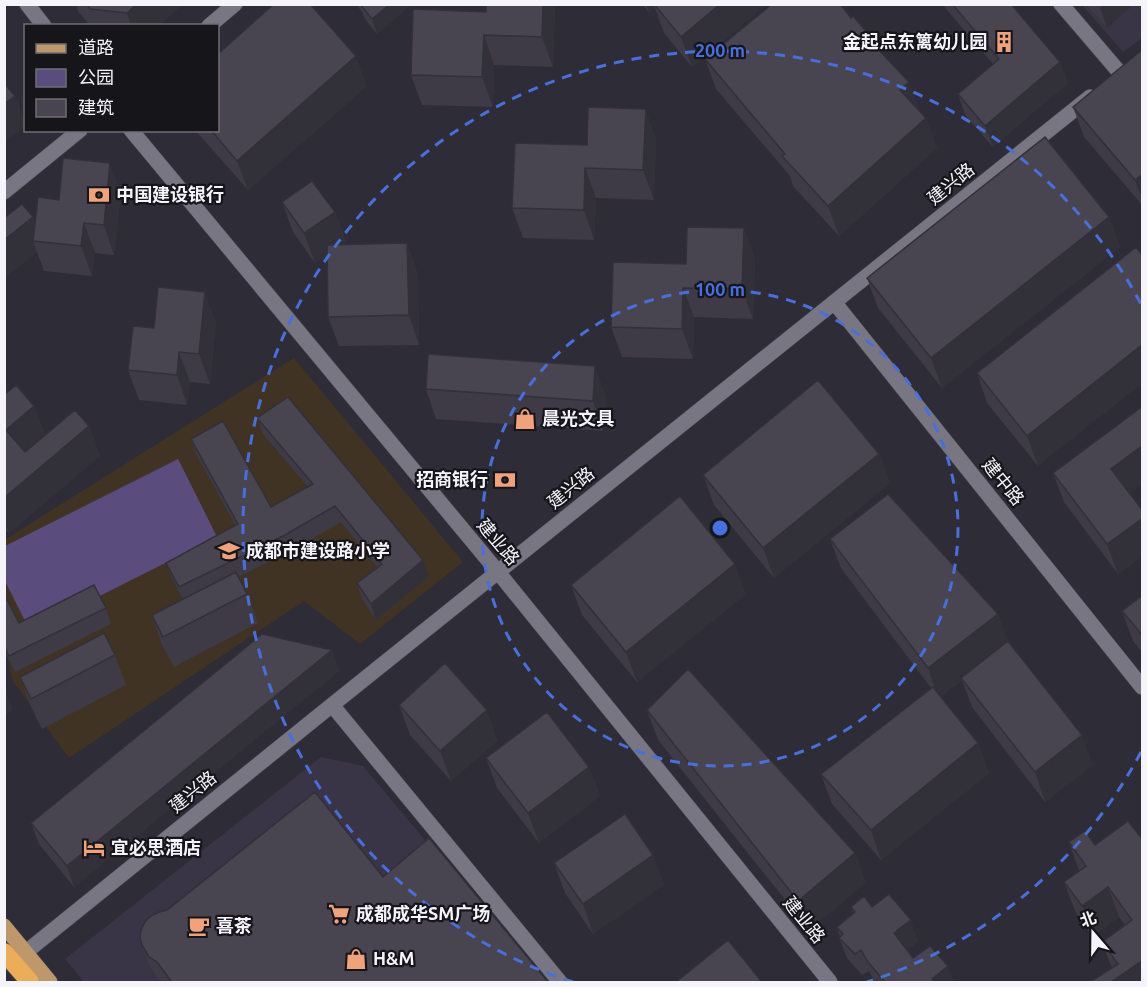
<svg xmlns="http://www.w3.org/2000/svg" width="1147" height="987" viewBox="0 0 1147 987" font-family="Ubuntu,'Noto Sans SC',sans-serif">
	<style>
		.built { fill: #393546 }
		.education { fill: #403324 }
		.green { fill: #5a4c7d }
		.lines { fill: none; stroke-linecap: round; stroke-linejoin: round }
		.minor-casing { stroke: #4c4a53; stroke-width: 16 }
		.major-casing { stroke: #4c4a53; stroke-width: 16 }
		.highway-casing { stroke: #4c4a53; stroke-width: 20 }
		.minor { stroke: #797683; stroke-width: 15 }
		.major { stroke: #be976a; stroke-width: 15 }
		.highway { stroke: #ecad59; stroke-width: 18 }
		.wall { fill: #3e3b46 }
		.shaded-wall { fill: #323039 }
		.building { fill: #484551; stroke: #323039; stroke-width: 1.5 }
		.ring { fill: none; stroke: #486fdf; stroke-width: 3; stroke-dasharray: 10 8 }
		.labels { text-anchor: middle; stroke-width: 4.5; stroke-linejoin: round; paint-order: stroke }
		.poi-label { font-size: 18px; font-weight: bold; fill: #f5f4fb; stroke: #16151a; text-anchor: start }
		.street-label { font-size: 18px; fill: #f5f4fb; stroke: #16151a }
		.centre { fill: #486fdf; stroke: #16151a; stroke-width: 3 }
		.ring-label { font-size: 18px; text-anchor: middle; font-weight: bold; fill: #486fdf; stroke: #16151a; stroke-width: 4.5; stroke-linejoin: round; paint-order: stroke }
	</style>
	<rect width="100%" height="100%" fill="#2e2c37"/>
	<path class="built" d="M 1082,5 L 1142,5 L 1142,38 L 1123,52 Z
		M 321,757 L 363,766 L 544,982 L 84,982 L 65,959 Z"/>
	<path class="education" d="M 294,358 L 463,562 L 360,644 L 304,601 L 69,758 L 12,680 L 5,642 L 4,540 Z"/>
	<path class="green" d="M 178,459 L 217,537 L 30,631 L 5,581 L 5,546 Z"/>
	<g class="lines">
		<defs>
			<path id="minor" d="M 27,4 L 44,26
				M 1061,4 L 1120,73
				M 209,26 L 235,4
				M 131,130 L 498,572 L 830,982
				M 4,192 L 80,130
				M 834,302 L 1142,687
				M 332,705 L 560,982
				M 26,952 L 332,705 L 1090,97"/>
			<path id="major" d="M 4,926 L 50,982"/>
			<path id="highway" d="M 4,952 L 30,982"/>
		</defs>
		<use href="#minor" class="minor-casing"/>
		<use href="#major" class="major-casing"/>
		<use href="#highway" class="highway-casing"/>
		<use href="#minor" class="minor"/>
		<use href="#major" class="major"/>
		<use href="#highway" class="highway"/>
	</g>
	<path class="wall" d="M 76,4 L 183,4 L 158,26 L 90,26 L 78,11 Z
		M 356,4 L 412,4 L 377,34 L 365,19 L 362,12 Z
		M 642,4 L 767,4 L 692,67 L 664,33 L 655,8 L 649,13 Z
		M 942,4 L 1011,4 L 1060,62 L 1068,83 L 993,147 L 965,115 L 958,94 L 993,64 Z
		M 1086,4 L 1134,4 L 1107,28 Z
		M 555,6 L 553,67 L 494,65 L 493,107 L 422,105 L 411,75 L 486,12 Z
		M 851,18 L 878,45 L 880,51 L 920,111 L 926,118 L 937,148 L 839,236 L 793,186 L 790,176 L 716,89 L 705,59 Z
		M 1143,49 L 1143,206 L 1084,137 L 1073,107 Z
		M 367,86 L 248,190 L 195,130 L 218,130 Z
		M 656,139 L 654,200 L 596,198 L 594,240 L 523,238 L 512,208 L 587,145 Z
		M 121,193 L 114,255 L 95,253 L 92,276 L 44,271 L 37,252 L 4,278 L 33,217 L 35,223 L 59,200 Z
		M 282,202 L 335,212 L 346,241 L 341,245 L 418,273 L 419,345 L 339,346 L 328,317 L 327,255 L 315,263 L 293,232 Z
		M 1109,217 L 1120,247 L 942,388 L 878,308 L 867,278 Z
		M 744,228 L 755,258 L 753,319 L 694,317 L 693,359 L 622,357 L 611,327 L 686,264 Z
		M 1136,247 L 1038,466 L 987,403 L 977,373 Z
		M 216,322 L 210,384 L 190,382 L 187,405 L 139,400 L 128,370 L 154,328 Z
		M 426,389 L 606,396 L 603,431 L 436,419 Z
		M 4,395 L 34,406 L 45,435 L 89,426 L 100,456 L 9,533 L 4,528 Z
		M 257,418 L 423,560 L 429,576 L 376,620 L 362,599 L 357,583 L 377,567 L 341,522 L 291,551 L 238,577 L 247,594 L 258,623 L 174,667 L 162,645 L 152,615 L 183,599 L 172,579 L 166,563 L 236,526 L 196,454 L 191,439 L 271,507 L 308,487 L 263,434 Z
		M 879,454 L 890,483 L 774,578 L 714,505 L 703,475 Z
		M 1053,473 L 1129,493 L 1143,511 L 1143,556 L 1118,574 L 1064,502 Z
		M 830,539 L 998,614 L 1008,641 L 1093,765 L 1045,802 L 972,707 L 962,680 L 941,696 L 978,743 L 989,773 L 881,860 L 832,804 L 821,774 L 931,688 L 841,568 Z
		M 571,585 L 746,594 L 637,682 L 582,615 Z
		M 1143,595 L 1143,653 L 1133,641 L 1122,611 Z
		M 4,601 L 19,623 L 106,608 L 111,624 L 15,672 L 4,650 Z
		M 332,650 L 339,671 L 74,887 L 39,844 L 31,823 Z
		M 115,655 L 126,685 L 42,729 L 31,707 L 20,677 Z
		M 399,705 L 498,740 L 451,781 L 410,735 Z
		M 647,710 L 866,882 L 809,930 L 658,740 Z
		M 486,758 L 589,767 L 600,796 L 539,843 L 497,788 Z
		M 1128,821 L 1143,982 L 1112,968 L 1102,942 L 1125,925 L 1119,917 L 1092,936 L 1075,911 L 1064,882 L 1079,871 L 1069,842 L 1095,845 Z
		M 653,855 L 664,885 L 593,934 L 565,893 L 554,863 Z
		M 383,877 L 548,982 L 164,982 L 157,978 L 149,965 L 142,945 Z
		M 851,907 L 872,907 L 918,941 L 907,950 L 913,958 L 954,982 L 875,982 L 869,971 L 862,975 L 847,958 L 839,938 L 840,937 L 837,927 L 853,913 Z"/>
	<path class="shaded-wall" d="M 137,4 L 183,4 L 158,26 L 131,26 L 127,13 Z
		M 390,4 L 412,4 L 377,34 L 372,19 Z
		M 543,4 L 555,4 L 555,6 L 553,67 L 542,37 Z
		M 646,4 L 654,4 L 655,8 L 649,13 Z
		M 720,4 L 767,4 L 692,67 L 681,37 Z
		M 1103,4 L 1134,4 L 1107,28 L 1100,8 Z
		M 484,35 L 494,65 L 493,107 L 482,77 Z
		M 356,56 L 367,86 L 248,190 L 237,161 Z
		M 1060,62 L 1068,83 L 993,147 L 985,126 Z
		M 909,82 L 920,111 L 900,90 Z
		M 15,96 L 26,123 L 26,126 L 4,142 L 4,104 Z
		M 646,109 L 656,139 L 654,200 L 643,170 Z
		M 926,118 L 937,148 L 839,236 L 828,206 Z
		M 110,163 L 121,193 L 114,255 L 104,225 Z
		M 585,168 L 596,198 L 594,240 L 584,210 Z
		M 1143,174 L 1143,201 L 1135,180 Z
		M 335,212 L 346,241 L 315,263 L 304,233 Z
		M 33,217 L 42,242 L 33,241 L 37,252 L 4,278 L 4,240 Z
		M 1109,217 L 1120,247 L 942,388 L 931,358 Z
		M 84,223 L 95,253 L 92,276 L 81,246 Z
		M 744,228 L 755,258 L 753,319 L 742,289 Z
		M 407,243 L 418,273 L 419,345 L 409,315 Z
		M 683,288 L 694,317 L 693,359 L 682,329 Z
		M 205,292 L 216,322 L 210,384 L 199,354 Z
		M 1143,344 L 1143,383 L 1038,466 L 1027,436 Z
		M 179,352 L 190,382 L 187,405 L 177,375 Z
		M 595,366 L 606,396 L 603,431 L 593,401 Z
		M 34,406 L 45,436 L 17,460 L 6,430 Z
		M 89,426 L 100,456 L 9,533 L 4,521 L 4,498 Z
		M 1143,445 L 1143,483 L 1122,499 L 1111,469 Z
		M 879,454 L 890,483 L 774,578 L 763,548 Z
		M 1143,518 L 1143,556 L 1118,574 L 1107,544 Z
		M 423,560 L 429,576 L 376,620 L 371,604 Z
		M 735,564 L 746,594 L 637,682 L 626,652 Z
		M 998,614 L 1009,643 L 938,698 L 928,668 Z
		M 332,650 L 339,671 L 74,887 L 67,866 Z
		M 5,689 L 13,710 L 4,717 L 4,690 Z
		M 487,710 L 498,740 L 451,781 L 440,751 Z
		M 1082,735 L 1093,765 L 1045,802 L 1035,772 Z
		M 978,743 L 989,773 L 881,860 L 871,830 Z
		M 589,767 L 600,796 L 539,843 L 528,813 Z
		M 855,853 L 866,882 L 809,930 L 798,901 Z
		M 653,855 L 664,885 L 593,934 L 583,904 Z
		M 1108,887 L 1119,917 L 1092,936 L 1082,906 Z
		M 911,920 L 918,941 L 901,954 L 894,933 Z
		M 1143,960 L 1143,982 L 1111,982 Z
		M 948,966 L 954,982 L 933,982 L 932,979 Z"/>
	<path class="building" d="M 87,4 L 137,4 L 127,13 L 90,9 Z
		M 274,4 L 310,4 L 356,56 L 237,161 L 211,130 L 218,130 L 218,54 Z
		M 360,4 L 390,4 L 372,19 Z
		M 486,4 L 543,4 L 542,37 L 484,35 L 482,77 L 411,75 L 413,9 L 486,12 Z
		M 654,4 L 720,4 L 681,37 Z
		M 772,4 L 840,4 L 851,18 L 853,16 L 878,45 L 876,47 L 909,82 L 900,90 L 926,118 L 828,206 L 782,156 L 785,154 L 705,59 Z
		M 952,4 L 1011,4 L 1060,62 L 985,126 L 958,94 L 999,59 Z
		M 1143,49 L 1143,174 L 1135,180 L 1073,107 Z
		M 4,83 L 15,96 L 4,104 Z
		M 588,107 L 646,109 L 643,170 L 585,168 L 584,210 L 512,208 L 515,143 L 587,145 Z
		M 1045,137 L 1109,217 L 931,358 L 867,278 Z
		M 63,158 L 110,163 L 104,225 L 84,223 L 81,246 L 33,241 L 38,197 L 59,200 Z
		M 312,181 L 335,212 L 304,233 L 282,202 Z
		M 22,204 L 33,217 L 4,240 L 4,218 Z
		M 687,227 L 744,228 L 742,289 L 683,288 L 682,329 L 611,327 L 613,262 L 686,264 Z
		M 407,243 L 409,315 L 328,317 L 327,245 Z
		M 1136,247 L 1143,256 L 1143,344 L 1027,436 L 977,373 Z
		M 158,287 L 205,292 L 199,354 L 179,352 L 177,375 L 128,370 L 133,326 L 154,328 Z
		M 428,354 L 595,366 L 593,401 L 426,389 Z
		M 818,380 L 879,454 L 763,548 L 703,475 Z
		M 16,385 L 34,406 L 6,430 L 25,452 L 75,410 L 89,426 L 4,498 L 4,395 Z
		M 288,397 L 423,560 L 371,604 L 357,583 L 382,564 L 335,506 L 285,535 L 179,587 L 166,563 L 238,524 L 191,439 L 223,421 L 271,507 L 313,484 L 257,418 Z
		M 1143,406 L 1143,445 L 1111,469 L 1143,511 L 1143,518 L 1107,544 L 1053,473 Z
		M 888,494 L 998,614 L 928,668 L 830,539 Z
		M 680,496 L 735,564 L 626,652 L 571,585 Z
		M 236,572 L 247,594 L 163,637 L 152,615 Z
		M 94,585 L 106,608 L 9,656 L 4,646 L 4,601 L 7,600 L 19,623 Z
		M 1143,595 L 1143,636 L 1122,611 Z
		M 104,633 L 115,655 L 31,699 L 20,677 Z
		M 262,634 L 332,650 L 67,866 L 31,823 Z
		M 1008,641 L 1082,735 L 1035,772 L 961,678 Z
		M 445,663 L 487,710 L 440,751 L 399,705 Z
		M 688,669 L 855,853 L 798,901 L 647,710 Z
		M 933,687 L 978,743 L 871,830 L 821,774 Z
		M 547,712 L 589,767 L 528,813 L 486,758 Z
		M 315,792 L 383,877 L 429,838 L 548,982 L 170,982 L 171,981 L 157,962 L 149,957 L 142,945 L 140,938 L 141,930 L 145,922 L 151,916 L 159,912 L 167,910 Z
		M 625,814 L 653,855 L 583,904 L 554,863 Z
		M 1128,821 L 1143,840 L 1143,960 L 1111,982 L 1090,982 L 1118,964 L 1102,942 L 1132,920 L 1108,887 L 1082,906 L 1064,882 L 1086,866 L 1069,842 L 1085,831 L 1095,845 Z
		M 889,894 L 911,920 L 894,933 L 913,958 L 930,946 L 948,966 L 932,979 L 935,982 L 885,982 L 868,962 L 861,950 L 855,954 L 839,938 L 843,934 L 837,927 L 855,912 L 851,907 L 864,896 L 872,907 Z
		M 728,940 L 762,982 L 676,982 Z"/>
	<g class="ring">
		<circle cx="720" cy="528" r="238"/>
		<path d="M1141 752A477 477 0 0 1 867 982M573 982A477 477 0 1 1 1141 304"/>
	</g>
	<defs>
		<symbol id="building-bare" viewBox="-9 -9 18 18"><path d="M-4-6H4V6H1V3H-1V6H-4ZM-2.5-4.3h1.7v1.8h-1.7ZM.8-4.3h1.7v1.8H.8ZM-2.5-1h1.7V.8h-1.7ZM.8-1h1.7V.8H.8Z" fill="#f0a27a" stroke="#16151a" stroke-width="2.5" paint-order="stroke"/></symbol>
		<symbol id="bank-bare" viewBox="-9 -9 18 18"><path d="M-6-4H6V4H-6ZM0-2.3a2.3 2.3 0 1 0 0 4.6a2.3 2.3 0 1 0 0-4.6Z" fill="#f0a27a" stroke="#16151a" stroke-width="2.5" paint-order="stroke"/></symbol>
		<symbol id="shop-bare" viewBox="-9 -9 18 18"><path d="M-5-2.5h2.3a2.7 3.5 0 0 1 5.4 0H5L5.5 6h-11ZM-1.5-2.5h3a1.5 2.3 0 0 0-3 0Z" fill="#f0a27a" stroke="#16151a" stroke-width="2.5" paint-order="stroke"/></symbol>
		<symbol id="school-bare" viewBox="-9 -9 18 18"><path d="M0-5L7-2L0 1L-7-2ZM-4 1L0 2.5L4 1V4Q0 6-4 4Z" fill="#f0a27a" stroke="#16151a" stroke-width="2.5" paint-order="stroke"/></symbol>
		<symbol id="hotel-bare" viewBox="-9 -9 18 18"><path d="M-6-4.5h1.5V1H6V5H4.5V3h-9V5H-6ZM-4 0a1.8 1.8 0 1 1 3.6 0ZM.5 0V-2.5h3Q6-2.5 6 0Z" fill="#f0a27a" stroke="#16151a" stroke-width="2.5" paint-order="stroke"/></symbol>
		<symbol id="supermarket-bare" viewBox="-9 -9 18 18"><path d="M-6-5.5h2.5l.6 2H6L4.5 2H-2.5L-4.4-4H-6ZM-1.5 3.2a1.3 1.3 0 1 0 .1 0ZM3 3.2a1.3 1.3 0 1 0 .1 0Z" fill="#f0a27a" stroke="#16151a" stroke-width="2.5" paint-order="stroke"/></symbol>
		<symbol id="cafe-bare" viewBox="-9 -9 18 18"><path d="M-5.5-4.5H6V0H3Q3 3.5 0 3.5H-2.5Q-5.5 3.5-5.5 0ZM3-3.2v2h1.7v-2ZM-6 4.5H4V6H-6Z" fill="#f0a27a" stroke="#16151a" stroke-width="2.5" paint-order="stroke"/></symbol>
	</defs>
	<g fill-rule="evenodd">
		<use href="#building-bare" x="989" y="27" width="30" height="30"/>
		<use href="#bank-bare" x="84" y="180" width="30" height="30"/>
		<use href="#shop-bare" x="510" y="404" width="30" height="30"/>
		<use href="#bank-bare" x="490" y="465" width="30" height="30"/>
		<use href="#school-bare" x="214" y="536" width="30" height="30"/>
		<use href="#hotel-bare" x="79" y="833" width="30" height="30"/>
		<use href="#supermarket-bare" x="324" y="899" width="30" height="30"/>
		<use href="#cafe-bare" x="184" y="911" width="30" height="30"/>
		<use href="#shop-bare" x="341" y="944" width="30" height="30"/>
	</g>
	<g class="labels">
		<g class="poi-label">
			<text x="987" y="48" text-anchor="end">金起点东篱幼儿园</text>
			<text x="116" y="201">中国建设银行</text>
			<text x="542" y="425">晨光文具</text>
			<text x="488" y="486" text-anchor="end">招商银行</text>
			<text x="246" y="557">成都市建设路小学</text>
			<text x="111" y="854">宜必思酒店</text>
			<text x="356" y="920">成都成华SM广场</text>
			<text x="216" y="932">喜茶</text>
			<text x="373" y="965">H&amp;M</text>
		</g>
		<g class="street-label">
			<text transform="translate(951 184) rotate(-39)" y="6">建兴路</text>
			<text transform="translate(1003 482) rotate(51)" y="6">建中路</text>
			<text transform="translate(571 488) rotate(-39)" y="6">建兴路</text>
			<text transform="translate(498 542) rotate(50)" y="6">建业路</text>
			<text transform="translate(193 792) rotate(-39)" y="6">建兴路</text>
			<text transform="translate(804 920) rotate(51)" y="6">建业路</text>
		</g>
	</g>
	<circle cx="720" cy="528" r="9" class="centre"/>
	<g class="ring-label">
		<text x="720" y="57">200 m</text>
		<text x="720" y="296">100 m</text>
	</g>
	<rect width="1147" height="987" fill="none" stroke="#f5f4fb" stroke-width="12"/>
	<rect x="24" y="24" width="195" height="108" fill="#16151a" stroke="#6f6e74" stroke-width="1.5"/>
	<rect x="36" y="44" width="30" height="9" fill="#be976a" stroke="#6f6e74" stroke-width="1.5"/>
	<text x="78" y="54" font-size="18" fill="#f5f4fb">道路</text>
	<rect x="36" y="69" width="30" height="18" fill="#5a4c7d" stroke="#6f6e74" stroke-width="1.5"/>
	<text x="78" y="84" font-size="18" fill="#f5f4fb">公园</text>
	<rect x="36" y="99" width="30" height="18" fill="#484551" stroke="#6f6e74" stroke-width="1.5"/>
	<text x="78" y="114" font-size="18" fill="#f5f4fb">建筑</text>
	<g transform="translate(1093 933) rotate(340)" stroke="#16151a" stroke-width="4.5" paint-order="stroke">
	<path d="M0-4.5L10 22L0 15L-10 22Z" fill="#f5f4fb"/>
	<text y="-9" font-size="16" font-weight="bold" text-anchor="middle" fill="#f5f4fb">北</text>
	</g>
</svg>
